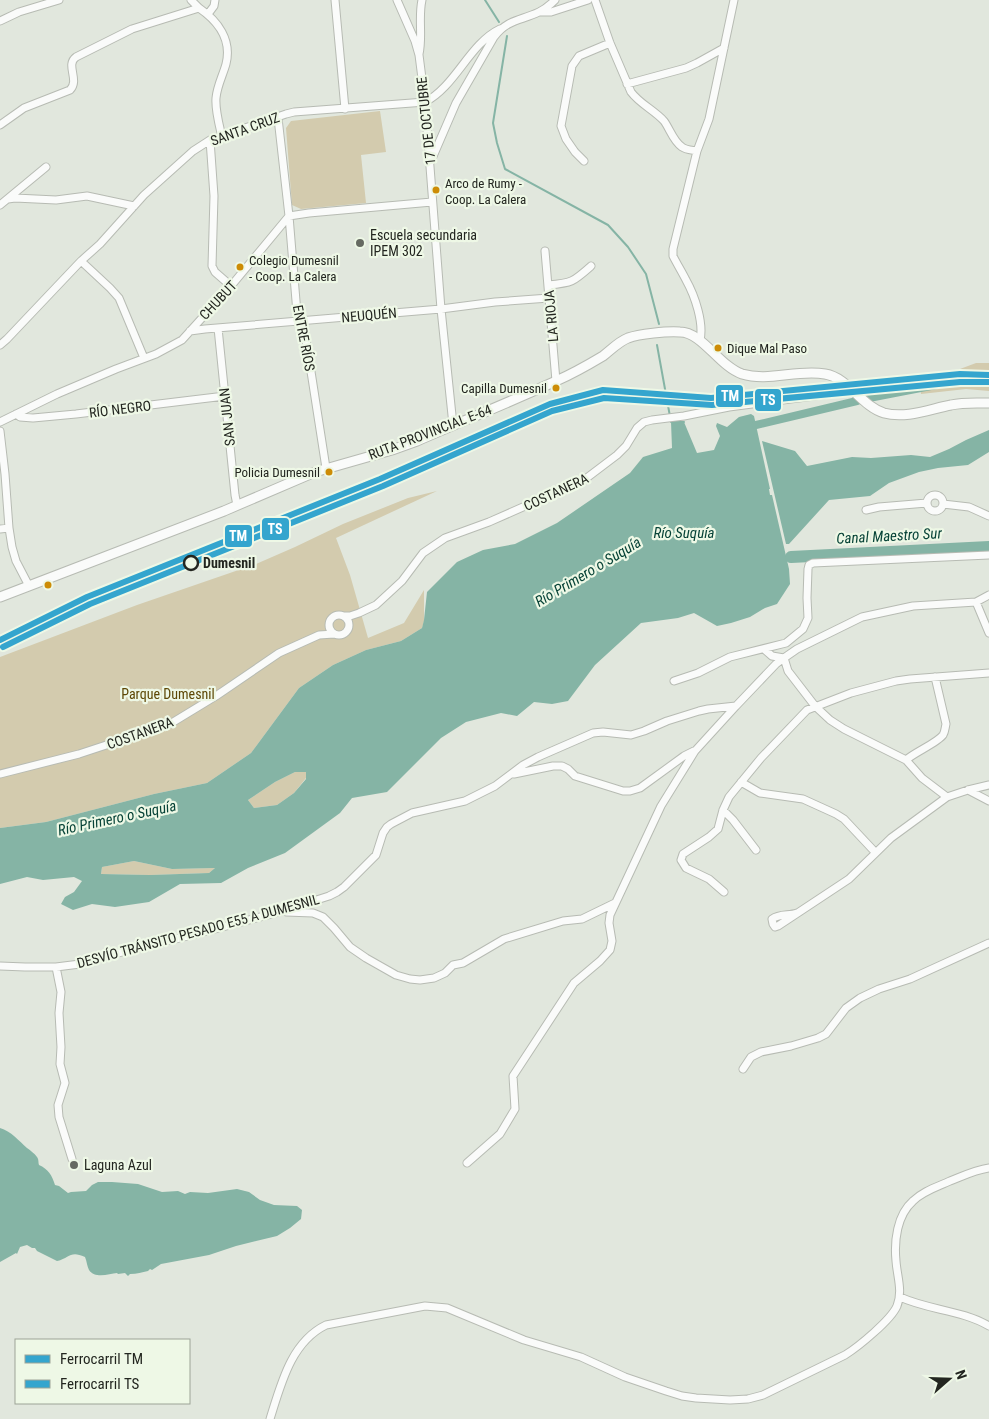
<svg xmlns="http://www.w3.org/2000/svg" width="989" height="1419" viewBox="0 0 989 1419" font-family="'Roboto Condensed',sans-serif">
	<style>
		.green { fill: #d3cbae }
		.water { fill: #85b4a5; fill-rule: evenodd }
		.lines { fill: none; stroke-linecap: round; stroke-linejoin: round }
		.stream { stroke: #85b4a5; stroke-width: 2 }
		.canal { stroke: #85b4a5; stroke-width: 8 }
		.river { stroke: #85b4a5; stroke-width: 12 }
		.minor-casing { stroke: #b7bbb3; stroke-width: 9 }
		.major-casing { stroke: #b7bbb3; stroke-width: 11 }
		.minor { stroke: #fafbfa; stroke-width: 7 }
		.major { stroke: #fafbfa; stroke-width: 9 }
		.rail-1-casing { stroke: #eef8e6; stroke-width: 10 }
		.rail-2-casing { stroke: #eef8e6; stroke-width: 10 }
		.rail-1 { stroke: #34a5ce; stroke-width: 6 }
		.rail-2 { stroke: #34a5ce; stroke-width: 6 }
		.bus-dot { fill: #cd8c06; stroke: #eef8e6; stroke-width: 2 }
		.poi-dot { fill: #666a62; stroke: #eef8e6; stroke-width: 2 }
		.stop-dot { fill: #eef8e6; stroke: #232620; stroke-width: 2.5 }
		.labels { text-anchor: middle; stroke-width: 4.5; stroke-linejoin: round; paint-order: stroke }
		.bus-label { font-size: 13px; fill: #232620; stroke: #eef8e6; text-anchor: start }
		.street-label { font-size: 14px; fill: #232620; stroke: #eef8e6 }
		.poi-label { font-size: 14px; fill: #232620; stroke: #eef8e6; text-anchor: start }
		.stop-label { font-size: 14px; font-weight: bold; fill: #232620; stroke: #eef8e6; text-anchor: start }
		.park-label { font-size: 14px; fill: #5d4705; stroke: #eef8e6 }
		.water-label { font-size: 15px; font-style: italic; fill: #074337; stroke: #eef8e6 }
		.line-badge { stroke: #eef8e6; stroke-width: 2 }
		.badge-label { font-size: 14px; text-anchor: middle; font-weight: bold; fill: #fff }
	</style>
	<rect width="100%" height="100%" fill="#e1e7dd"/>
	<path class="green" d="M 380,111 L 386,152 L 361,155 L 366,203 L 301,209 L 292,205 L 286,128 L 291,121 Z
		M 976,363 L 989,363 L 989,391 L 966,389 L 921,394 L 920,384 Z
		M 437,491 L 336,538 L 350,575 L 368,638 L 404,623 L 424,590 L 424,621 L 422,628 L 401,641 L 366,650 L 333,665 L 299,688 L 251,753 L 207,783 L 154,794 L 46,822 L 0,828 L 0,657 L 137,605 L 256,564 L 295,547 L 343,524 L 408,498 Z
		M 295,772 L 306,772 L 306,778 L 294,793 L 277,805 L 254,808 L 248,800 L 275,782 Z
		M 134,861 L 172,869 L 215,868 L 209,873 L 150,875 L 101,874 L 102,867 Z"/>
	<path class="water" d="M 751,414 L 754,416 L 770,489 L 769,489 L 770,495 L 772,495 L 789,569 L 790,584 L 777,604 L 765,608 L 750,617 L 731,623 L 717,626 L 694,613 L 678,618 L 641,623 L 595,665 L 568,701 L 552,704 L 534,702 L 517,716 L 501,713 L 466,722 L 441,738 L 387,792 L 352,798 L 340,813 L 285,853 L 248,868 L 221,883 L 180,884 L 149,902 L 115,907 L 92,904 L 73,910 L 61,904 L 65,897 L 74,892 L 82,881 L 74,877 L 43,880 L 27,877 L 0,884 L 0,828 L 46,822 L 154,794 L 207,783 L 251,753 L 299,688 L 333,665 L 366,650 L 401,641 L 422,628 L 424,620 L 427,592 L 457,562 L 483,550 L 515,544 L 557,523 L 630,473 L 643,457 L 672,448 L 671,422 L 684,422 L 697,453 L 714,450 L 720,436 L 716,426 L 717,423 L 727,427 L 739,417 ZM 295,772 L 306,772 L 306,779 L 294,793 L 277,805 L 254,808 L 248,800 L 275,782 ZM 134,861 L 172,869 L 215,868 L 209,873 L 150,875 L 101,874 L 102,867 Z
		M 989,430 L 989,452 L 968,465 L 938,468 L 919,472 L 889,483 L 870,496 L 829,500 L 789,544 L 786,544 L 762,441 L 795,451 L 807,466 L 852,457 L 871,458 L 911,455 L 930,457 L 949,449 L 966,440 Z
		M 0,1128 C 11,1131 19,1141 27,1148 C 31,1151 34,1153 37,1157 C 39,1160 38,1161 39,1165 C 48,1169 52,1175 55,1185 L 59,1186 L 68,1193 L 71,1192 L 86,1191 L 92,1185 L 98,1182 L 112,1182 L 138,1184 L 162,1192 L 178,1191 L 185,1194 L 190,1192 L 208,1193 L 237,1189 L 249,1192 L 260,1200 L 274,1205 L 297,1206 L 302,1210 L 301,1219 L 290,1228 L 277,1236 L 236,1246 L 209,1255 L 161,1264 L 152,1270 L 150,1269 L 148,1271 C 142,1272 137,1274 130,1274 L 128,1276 L 125,1273 L 118,1274 L 117,1273 C 109,1274 95,1279 89,1270 C 87,1266 87,1262 85,1257 C 70,1250 70,1258 57,1261 L 37,1251 L 35,1248 L 32,1248 L 27,1245 L 20,1247 L 17,1254 L 16,1253 L 0,1262 Z"/>
	<g class="lines">
		<path class="stream" d="M 485,0 L 499,22
			M 507,36 L 493,123 L 497,143 L 505,169 L 608,225 L 628,247 L 646,274 L 659,324
			M 657,345 L 671,422 L 684,422"/>
		<path class="canal" d="M 869,398 L 967,379 L 989,382
			M 756,425 L 857,401"/>
		<path class="river" d="M 791,557 L 989,547"/>
		<defs>
			<path id="minor" d="M 191,0 L 199,8
				M 335,0 L 345,109
				M 397,0 L 415,41 L 419,55 L 425,102 L 441,309 L 453,425
				M 595,0 L 610,43 L 631,92 C 640,104 654,110 664,121 C 670,129 673,141 682,147 C 686,150 692,150 697,151
				M 540,12 L 551,12 L 588,0
				M 208,14 L 214,6 L 215,0
				M 0,21 L 19,12 L 59,0
				M 419,54 C 423,36 418,18 422,0
				M 627,84 L 686,68 L 697,63 L 724,48
				M 278,118 L 289,216 L 297,313 L 305,333 L 326,468
				M 0,125 L 24,108 L 70,90 C 80,80 65,65 76,57 L 132,29 L 199,8 C 218,21 232,40 226,64 C 223,75 217,86 216,98 C 215,110 219,124 222,137
				M 210,140 L 214,196 L 212,266 L 215,272 L 231,286
				M 431,161 L 456,103 L 494,37 C 508,19 520,21 539,12 C 545,9 550,5 555,0
				M 584,161 L 575,152 L 566,139 L 561,126 L 572,66 L 579,56 L 610,43
				M 8,199 L 15,198 L 56,200 L 87,196 L 134,206
				M 0,205 L 46,167
				M 545,251 L 556,381
				M 81,261 L 110,288 L 119,298 L 144,358
				M 548,285 C 572,283 573,282 591,266
				M 218,328 L 235,495 L 237,505
				M 190,331 L 205,329 L 441,309 L 495,302 L 549,298
				M 700,340 C 704,323 695,296 686,280 C 682,272 677,264 673,256 L 673,249 L 697,151 L 709,119 L 734,0
				M 0,345 L 7,339 L 81,261 L 100,244 L 144,195 L 193,151 L 210,140 L 286,114 L 294,112 L 425,102 C 456,86 469,44 500,29
				M 16,414 L 20,417 L 33,418 L 76,414 L 225,396
				M 0,422 L 57,394 L 116,369 L 156,354 L 182,340 L 231,286 L 289,216 L 309,213 L 432,202
				M 0,431 L 5,474 L 9,528 L 12,547 L 16,561 L 29,586
				M927 503a8 8 0 1 1 16 0a8 8 0 1 1-16 0Z
				M 943,504 L 969,507 L 989,516
				M 866,510 L 879,507 L 927,503
				M 0,529 L 9,528
				M 976,602 L 989,633
				M329 625a10 10 0 1 1 20 0a10 10 0 1 1-20 0Z
				M 344,616 L 350,616 L 359,613 L 376,605 L 402,581 L 423,553 L 445,538 L 489,522 L 584,480 L 617,455 L 626,446 L 637,428 L 644,422 L 652,420 L 684,416 L 729,407 L 853,391
				M 764,649 L 772,656 L 784,658 L 788,671 L 815,706 L 830,720 L 844,729 L 906,760 L 922,778 L 947,797
				M 674,681 L 698,673 L 730,657 L 786,643 L 803,629 L 808,618 L 807,598 L 808,569 L 809,565 L 813,563 L 989,555
				M 906,760 C 915,752 937,743 943,735 C 945,732 945,728 946,724 L 935,677
				M 0,774 L 79,754 L 170,724 L 216,696 L 279,653 L 319,635 L 334,634
				M 514,774 L 553,766 L 562,766 L 568,769 L 575,776 L 623,791 L 630,791 L 640,788 L 684,756 L 694,751
				M 741,782 L 760,793 L 803,799 L 836,814 L 844,819 L 875,852
				M 968,790 L 989,801
				M 723,810 L 733,820 L 756,850
				M 724,892 L 709,879 L 686,868 L 681,860 L 683,854 L 709,837 L 718,829 L 723,810 L 729,797 L 761,758 L 807,710 L 851,693 L 896,681 L 910,679 L 989,673
				M 286,912 L 313,913 L 323,917 L 334,928 L 350,947 L 366,958 L 396,975 L 410,979 L 420,980 L 434,978 L 445,973 L 453,965 L 463,963 L 504,939 L 563,921 L 582,919 L 615,903
				M 797,913 C 789,916 780,913 772,919 L 773,924 L 775,927 L 778,926 L 849,879 L 891,838 L 947,797 L 968,790 L 989,785
				M 0,966 L 25,967 L 56,967 L 80,964 L 118,953 L 196,934 L 279,912 L 329,896 L 337,892 L 344,887 L 376,855 L 383,833 L 387,827 L 391,824 L 412,813 L 465,801 L 495,786 L 523,765 L 538,757 L 593,733 L 603,732 L 631,735 L 644,731 L 667,721 L 699,711 L 708,709 L 736,706 L 776,664 L 784,658 L 797,649 L 862,617 L 913,606 L 976,602 L 989,595
				M 56,967 L 61,992 L 59,1013 L 61,1047 L 60,1064 L 65,1083 L 58,1105 L 59,1117 L 72,1159
				M 743,1069 L 751,1057 L 761,1052 L 791,1046 L 818,1038 L 826,1034 L 846,1008 L 860,998 L 879,989 L 910,979 L 989,943
				M 467,1163 L 500,1134 L 515,1109 L 513,1076 L 574,983 L 600,961 L 610,950 L 612,941 L 609,923 L 610,915 L 661,806 L 695,751 L 736,706
				M 900,1297 C 928,1310 962,1310 989,1326
				M 270,1419 C 281,1384 291,1342 326,1325 L 425,1306 L 447,1308 L 524,1340 L 581,1357 L 625,1377 L 666,1391 L 682,1396 L 696,1398 L 730,1400 L 748,1399 L 763,1395 L 845,1355 C 858,1347 891,1320 897,1306 C 903,1291 897,1276 896,1261 C 894,1241 897,1215 913,1201 C 923,1191 937,1187 950,1181 C 963,1176 975,1170 989,1168"/>
			<path id="major" d="M 0,597 L 224,511 L 315,472 L 392,450 L 417,441 C 463,421 510,402 556,381 C 572,374 588,365 603,356 C 611,350 618,342 628,338 C 639,334 667,331 680,332 C 702,332 719,366 742,374 C 769,382 797,369 825,374 C 849,378 861,406 884,413 C 906,419 930,409 951,405 C 964,402 976,403 989,403"/>
		</defs>
		<use href="#minor" class="minor-casing"/>
		<use href="#major" class="major-casing"/>
		<use href="#minor" class="minor"/>
		<use href="#major" class="major"/>
		<defs>
			<path id="rail-1" d="M 0,640 L 87,597 L 380,479 L 550,404 L 603,390 L 711,398 L 960,374 L 989,375"/>
			<path id="rail-2" d="M 3,647 L 90,604 L 383,486 L 552,411 L 604,398 L 712,405 L 960,382 L 989,382"/>
		</defs>
		<use href="#rail-1" class="rail-1-casing"/>
		<use href="#rail-2" class="rail-2-casing"/>
		<use href="#rail-1" class="rail-1"/>
		<use href="#rail-2" class="rail-2"/>
	</g>
	<g class="bus-dot">
		<circle cx="436" cy="190" r="4.5"/>
		<circle cx="240" cy="267" r="4.5"/>
		<circle cx="718" cy="348" r="4.5"/>
		<circle cx="556" cy="388" r="4.5"/>
		<circle cx="329" cy="472" r="4.5"/>
		<circle cx="48" cy="585" r="4.5"/>
	</g>
	<g class="poi-dot">
		<circle cx="360" cy="243" r="5"/>
		<circle cx="74" cy="1165" r="5"/>
	</g>
	<circle class="stop-dot" cx="191" cy="563" r="7"/>
	<g class="labels">
		<g class="bus-label">
			<text x="445" y="188">Arco de Rumy -<tspan x="445" dy="16">Coop. La Calera</tspan></text>
			<text x="249" y="265">Colegio Dumesnil<tspan x="249" dy="16">- Coop. La Calera</tspan></text>
			<text x="727" y="353">Dique Mal Paso</text>
			<text x="547" y="393" text-anchor="end">Capilla Dumesnil</text>
			<text x="320" y="477" text-anchor="end">Policia Dumesnil</text>
		</g>
		<g class="street-label">
			<text transform="translate(426 121) rotate(-96)" y="5">17 DE OCTUBRE</text>
			<text transform="translate(245 129) rotate(-20)" y="5">SANTA CRUZ</text>
			<text transform="translate(218 300) rotate(-47)" y="5">CHUBUT</text>
			<text transform="translate(369 315) rotate(-5)" y="5">NEUQUÉN</text>
			<text transform="translate(551 316) rotate(-95)" y="5">LA RIOJA</text>
			<text transform="translate(304 338) rotate(79)" y="5">ENTRE RÍOS</text>
			<text transform="translate(120 409) rotate(-7)" y="5">RÍO NEGRO</text>
			<text transform="translate(227 417) rotate(-96)" y="5">SAN JUAN</text>
			<text transform="translate(430 432) rotate(-21)" y="5">RUTA PROVINCIAL E-64</text>
			<text transform="translate(556 492) rotate(-25)" y="5">COSTANERA</text>
			<text transform="translate(140 733) rotate(-20)" y="5">COSTANERA</text>
			<text transform="translate(198 931) rotate(-15)" y="5">DESVÍO TRÁNSITO PESADO E55 A DUMESNIL</text>
		</g>
		<g class="poi-label">
			<text x="370" y="240">Escuela secundaria<tspan x="370" dy="16">IPEM 302</tspan></text>
			<text x="84" y="1170">Laguna Azul</text>
		</g>
		<g class="stop-label">
			<text x="203" y="568">Dumesnil</text>
		</g>
		<g class="park-label">
			<text x="168" y="699">Parque Dumesnil</text>
		</g>
		<g class="water-label">
			<text x="684" y="538">Río Suquía</text>
			<text transform="translate(889 536) rotate(-3)" y="5">Canal Maestro Sur</text>
			<text transform="translate(588 572) rotate(-31)" y="5">Río Primero o Suquía</text>
			<text transform="translate(117 818) rotate(-12)" y="5">Río Primero o Suquía</text>
		</g>
	</g>
	<g class="line-badge">
		<rect x="715" y="384" width="29" height="24" rx="5" fill="#34a5ce"/>
		<rect x="754" y="388" width="28" height="24" rx="5" fill="#34a5ce"/>
		<rect x="261" y="517" width="29" height="24" rx="5" fill="#34a5ce"/>
		<rect x="224" y="524" width="29" height="24" rx="5" fill="#34a5ce"/>
	</g>
	<g class="badge-label">
		<text x="730" y="401">TM</text>
		<text x="768" y="405">TS</text>
		<text x="275" y="534">TS</text>
		<text x="238" y="541">TM</text>
	</g>
	<rect x="15" y="1339" width="175" height="65" fill="#eef8e6" stroke="#9da497"/>
	<rect x="25" y="1355" width="25" height="8" fill="#34a5ce" stroke="#9da497"/>
	<text x="60" y="1364" font-size="15" fill="#232620">Ferrocarril TM</text>
	<rect x="25" y="1380" width="25" height="8" fill="#34a5ce" stroke="#9da497"/>
	<text x="60" y="1389" font-size="15" fill="#232620">Ferrocarril TS</text>
	<g transform="translate(949 1379) rotate(70)" stroke="#eef8e6" stroke-width="4" paint-order="stroke">
	<path d="M0-4L9 19L0 12L-9 19Z" fill="#232620"/>
	<text y="-8" font-size="14" font-weight="bold" text-anchor="middle" fill="#232620">N</text>
	</g>
</svg>
